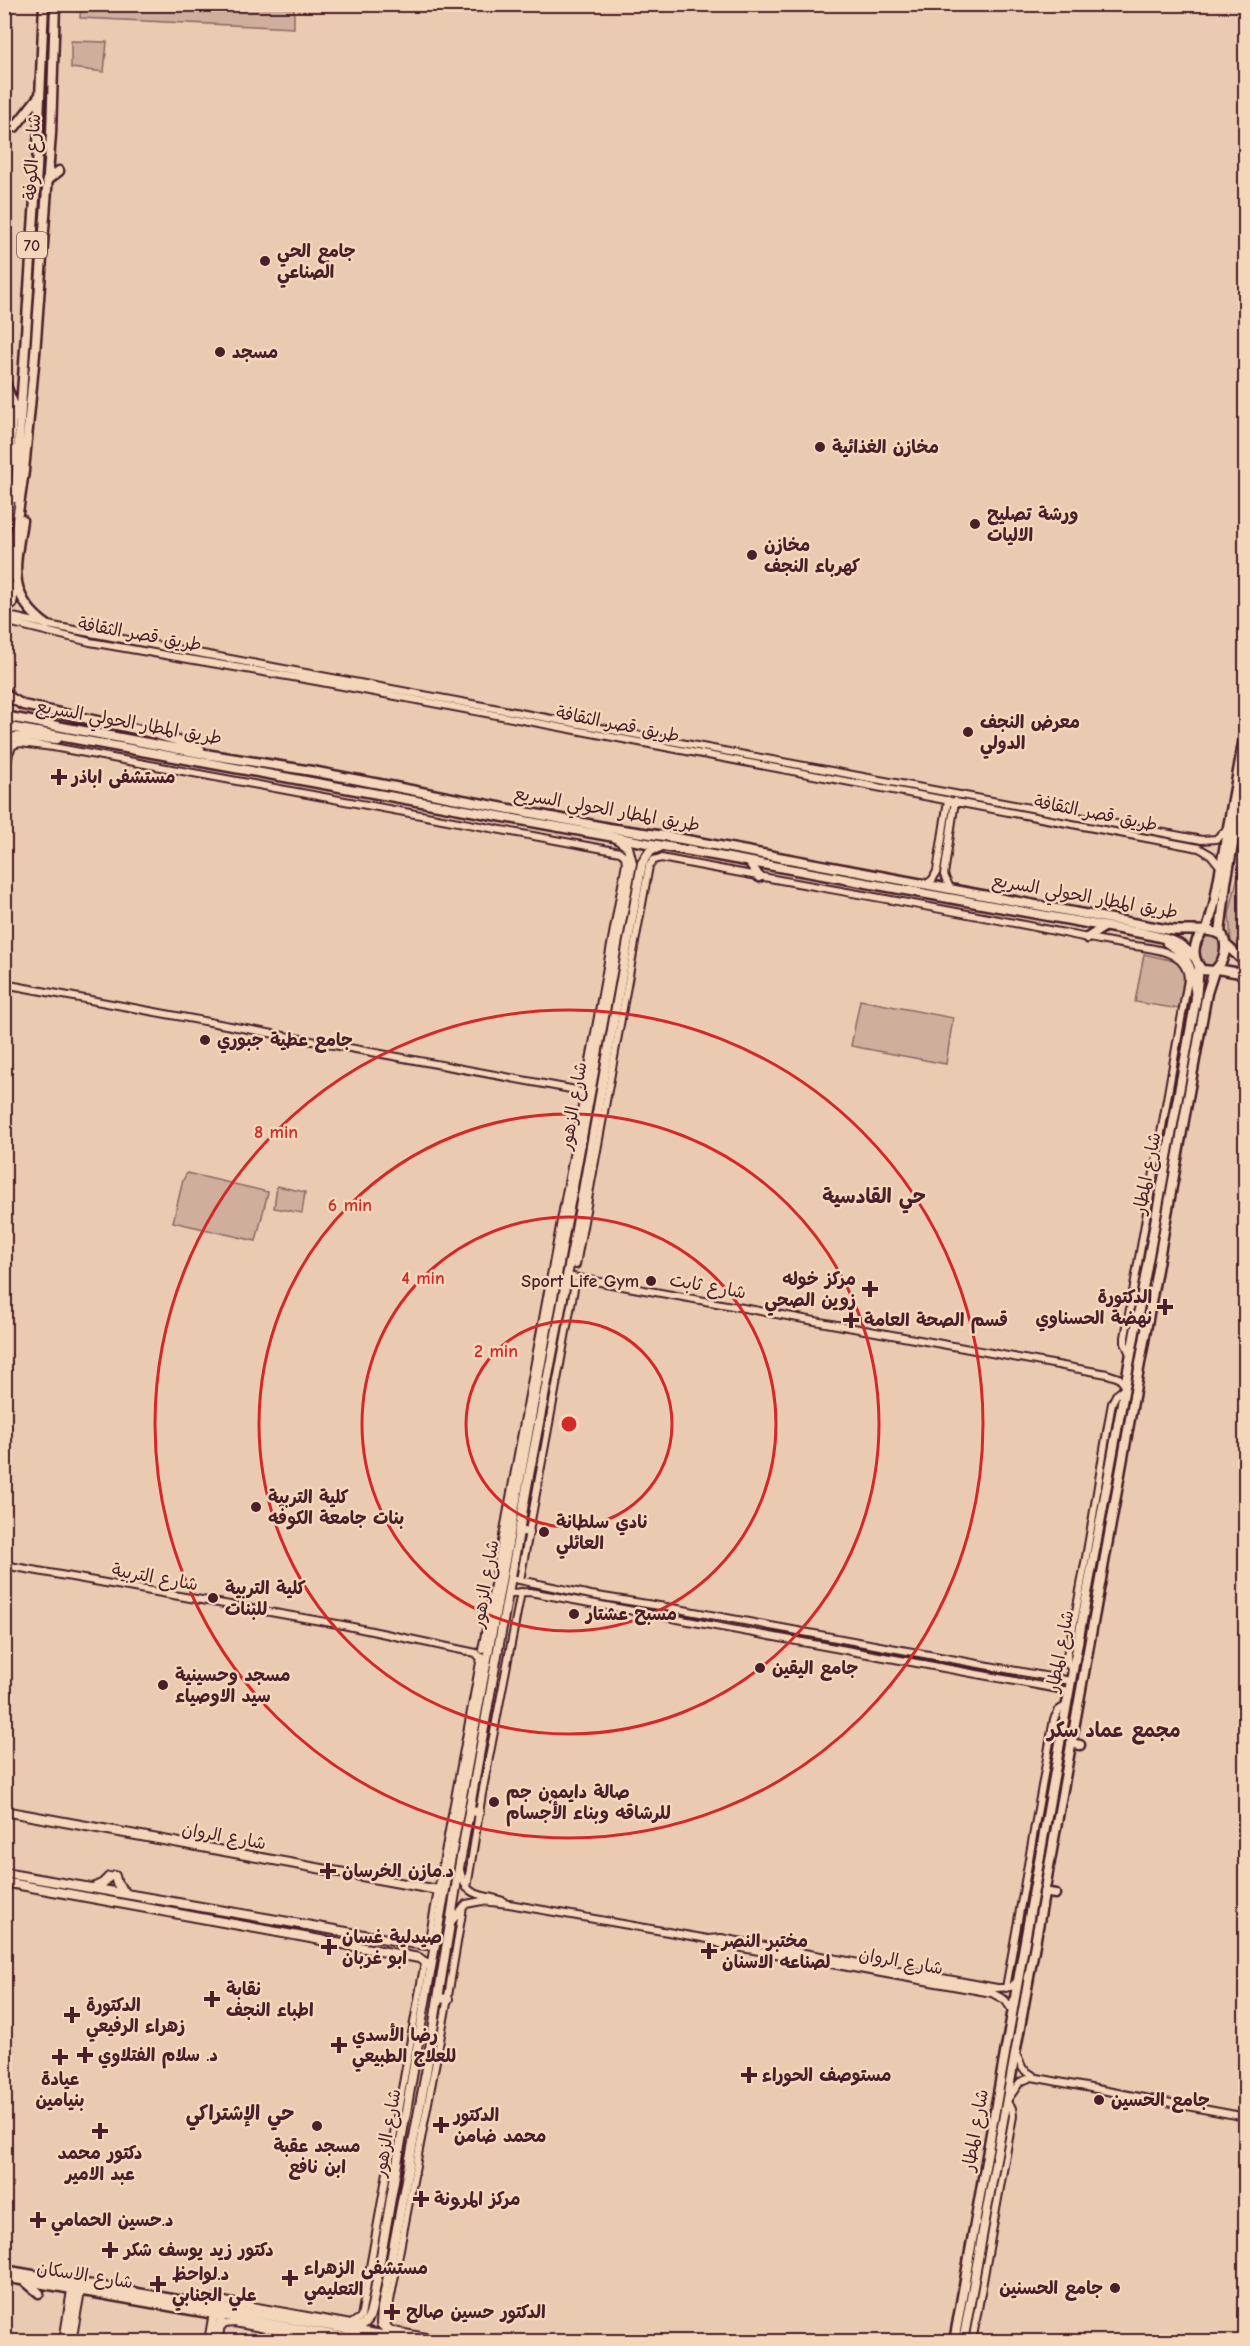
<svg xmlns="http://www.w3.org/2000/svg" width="1250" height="2346" viewBox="0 0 1250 2346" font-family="'Comic Neue','Playpen Sans Arabic',sans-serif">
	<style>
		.green { fill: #cfae9b; stroke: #8c6663; stroke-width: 1.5 }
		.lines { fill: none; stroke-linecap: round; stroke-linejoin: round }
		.tertiary-casing { stroke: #4a1f2b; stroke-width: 10 }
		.secondary-casing { stroke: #4a1f2b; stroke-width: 12 }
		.primary-casing { stroke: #4a1f2b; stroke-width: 13 }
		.trunk-casing { stroke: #4a1f2b; stroke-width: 13 }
		.tertiary { stroke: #f4d6ba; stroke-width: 6 }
		.secondary { stroke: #f4d6ba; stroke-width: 8 }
		.primary { stroke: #f4d6ba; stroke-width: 8 }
		.trunk { stroke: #f4d6ba; stroke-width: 8 }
		.trunk-bridge-casing { stroke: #4a1f2b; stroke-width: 13; stroke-linecap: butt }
		.trunk-bridge { stroke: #f4d6ba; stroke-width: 8 }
		.ring { fill: none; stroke: #d62828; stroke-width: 3 }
		.poi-dot { fill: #4a1f2b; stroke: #f4d6ba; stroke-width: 2 }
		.labels { text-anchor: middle; stroke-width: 5; stroke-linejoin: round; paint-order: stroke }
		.shield { fill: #f4d6ba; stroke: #7d5656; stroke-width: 1.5 }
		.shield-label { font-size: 16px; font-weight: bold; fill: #4a1f2b }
		.street-label { font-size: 18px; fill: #4a1f2b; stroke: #f4d6ba }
		.poi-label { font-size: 18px; font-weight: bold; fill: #4a1f2b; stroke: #f4d6ba; text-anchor: start }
		.neighbourhood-label { font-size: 20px; font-weight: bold; fill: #4a1f2b; stroke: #f4d6ba }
		.centre { fill: #d62828; stroke: #f4d6ba; stroke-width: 3 }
		.ring-label { font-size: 18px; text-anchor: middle; font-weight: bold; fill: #d62828; stroke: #f4d6ba; stroke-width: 5; stroke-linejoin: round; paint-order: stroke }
	</style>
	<rect width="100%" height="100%" fill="#eacbb1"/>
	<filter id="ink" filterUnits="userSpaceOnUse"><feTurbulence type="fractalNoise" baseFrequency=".0167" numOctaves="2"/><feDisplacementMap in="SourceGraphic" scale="12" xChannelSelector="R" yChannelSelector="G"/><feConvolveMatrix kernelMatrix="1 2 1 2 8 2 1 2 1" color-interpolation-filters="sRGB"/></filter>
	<g filter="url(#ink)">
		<path class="green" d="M 81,5 L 294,5 L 294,28 L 80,18 Z
			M 71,41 L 107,42 L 104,72 L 71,68 Z
			M 1245,850 L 1246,952 L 1244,952 L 1231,942 L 1229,914 L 1243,854 Z
			M 1208,934 L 1217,937 C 1222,948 1219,960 1211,968 L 1202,966 C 1198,954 1196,943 1208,934 Z
			M 1144,954 L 1170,960 L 1185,966 L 1179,1009 L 1135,1002 Z
			M 860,1000 L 953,1018 L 946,1064 L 851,1046 Z
			M 187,1173 L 268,1192 L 256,1241 L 173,1222 L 183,1180 Z
			M 277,1186 L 305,1192 L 302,1213 L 274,1208 Z"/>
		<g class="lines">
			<defs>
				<path id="tertiary" d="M 4,615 L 53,626 L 1202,840 L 1216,839 L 1226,830
					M 4,621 L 90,642 L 316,681 L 1199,848 L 1211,855 L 1220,866
					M 4,780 L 9,753 L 13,745 L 20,743 L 53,747 L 620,852 L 625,856 L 626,863 L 585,1088
					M 927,884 L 933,879 L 937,871 L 948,800
					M 950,888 L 944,875 L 955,801
					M 4,984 L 576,1090 L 584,1095 L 588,1103
					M 576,1265 L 649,866 L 654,860 L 661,858 C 795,884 930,905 1064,933 C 1085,938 1106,941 1127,945 C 1141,947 1159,948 1172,955 C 1182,960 1188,968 1188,980 L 1125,1337 L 1125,1343 L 1130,1354
					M 567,1276 L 1107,1374 L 1119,1378 L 1125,1385
					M 4,1565 L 343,1625 L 476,1653 L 486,1665
					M 510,1578 L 591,1595 L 678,1609 L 1071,1681
					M 520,1580 L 576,1278
					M 508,1593 L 530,1592 L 1069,1691
					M 482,1650 L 584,1096
					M 1073,1672 L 1068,1664 L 1067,1655 C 1086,1571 1097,1486 1112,1403 L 1116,1395 L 1124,1389
					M 460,1870 C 466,1899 480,1893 503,1901
					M 467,1888 L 482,1794 L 521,1592
					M 452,1921 L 466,1904 L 482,1901 L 509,1904 L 708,1939 L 720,1944 L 992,1993 L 1005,2000 L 1012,2010
					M 709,1939 L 721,1938 L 997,1988 L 1011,1987 L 1017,1981
					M 428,1945 L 481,1657
					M 1006,1988 L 1054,1719 L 1059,1710 L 1067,1705
					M 1016,2054 L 1023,2069 L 1035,2077
					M 1008,2099 L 1020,2082 L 1032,2077 L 1246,2117
					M 214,2299 L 351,2324 L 361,2317 L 425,1961
					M 219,2330 L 225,2324 L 234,2323 L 335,2342
					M 452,2342 L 394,2331 L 388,2328 L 386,2322 L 445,2014 L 463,1907
					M 972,2342 L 1013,2116 L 1012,2108 L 1007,2103"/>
				<path id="secondary" d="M 519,1530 L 529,1532
					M 4,1811 L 438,1890
					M 469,1811 L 479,1812
					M 4,1873 L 410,1943 L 428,1945 L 436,1939
					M 115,1876 L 117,1884 L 125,1892
					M 4,1882 L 408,1956 L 419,1958 L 431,1967
					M 93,1888 L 103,1883 L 109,1877
					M 439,1998 L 448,1999
					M 351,2329 C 372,2325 370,2314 374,2296 L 436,1939 L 632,863 L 628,847 L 616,838
					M 393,2336 L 381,2324 L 382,2308 L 426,2073 L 459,1868 L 530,1470 L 575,1235 L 642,863 L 650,851 L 660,847
					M 64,2342 L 72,2290
					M 71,2342 L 80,2291
					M 209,2342 L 214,2312
					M 217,2342 L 222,2314"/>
				<path id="primary" d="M 1207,930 L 1214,905 L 1246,727
					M 1220,933 L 1226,883 L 1246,773
					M 1071,1743 L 1080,1745
					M 1044,1892 L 1055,1894
					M 4,2270 L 423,2342
					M 4,2277 L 373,2342
					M 26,2282 L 39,2293
					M 954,2342 L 1071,1681 L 1196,999 L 1199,967
					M 963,2342 L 1207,993 L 1214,971"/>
				<path id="trunk" d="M 15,127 L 40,95
					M 47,180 L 59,171
					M 4,381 L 20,420
					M 4,410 L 8,412 L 12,420 L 10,446 L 16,462
					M 15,498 L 37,169 L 44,4
					M 22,520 C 16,564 5,595 47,625
					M 4,545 L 11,492
					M 6,597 L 24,471 L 35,354 L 51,134 L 55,4
					M 4,608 L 12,603 L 15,586
					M 4,691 L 11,698 L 23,705 L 140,730 L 179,741 L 200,749
					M 4,716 L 211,755 L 312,771 L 609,828 L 671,837 L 1170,930 C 1187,932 1211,927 1223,936 C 1228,948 1224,962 1214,971 L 1202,970 C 1191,957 1193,943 1203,931
					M 4,726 L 1141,933 C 1165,938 1178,939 1195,958
					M 4,740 L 16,737 L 57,739
					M 750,863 L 759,877
					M 1087,938 L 1104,927
					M 1167,943 C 1190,955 1194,975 1196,999
					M 1226,945 L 1246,963
					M 1217,969 L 1246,974"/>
			</defs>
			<use href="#tertiary" class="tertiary-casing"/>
			<use href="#secondary" class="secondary-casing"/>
			<use href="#primary" class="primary-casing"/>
			<use href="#trunk" class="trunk-casing"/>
			<use href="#tertiary" class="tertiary"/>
			<use href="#secondary" class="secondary"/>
			<use href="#primary" class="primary"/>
			<use href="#trunk" class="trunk"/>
			<defs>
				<path id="trunk-bridge" d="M 4,608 L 6,597"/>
			</defs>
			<use href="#trunk-bridge" class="trunk-bridge-casing"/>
			<use href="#trunk-bridge" class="trunk-bridge"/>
		</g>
	</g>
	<g class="ring">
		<circle cx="569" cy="1424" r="103"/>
		<circle cx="569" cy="1424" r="207"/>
		<circle cx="569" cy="1424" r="310"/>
		<circle cx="569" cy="1424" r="414"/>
	</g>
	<g class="poi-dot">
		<circle cx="265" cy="261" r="6"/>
		<circle cx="220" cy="352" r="6"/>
		<circle cx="820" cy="447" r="6"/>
		<circle cx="975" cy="524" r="6"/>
		<circle cx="752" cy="555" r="6"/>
		<circle cx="968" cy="732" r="6"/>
		<path d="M56 768h6v6h6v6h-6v6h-6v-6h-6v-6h6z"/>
		<circle cx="205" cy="1040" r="6"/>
		<circle cx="651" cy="1281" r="6"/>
		<path d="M867 1280h6v6h6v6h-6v6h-6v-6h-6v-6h6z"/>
		<path d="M1162 1298h6v6h6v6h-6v6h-6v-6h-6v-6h6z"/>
		<path d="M848 1311h6v6h6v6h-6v6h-6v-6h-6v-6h6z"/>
		<circle cx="256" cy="1507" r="6"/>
		<circle cx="544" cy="1532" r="6"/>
		<circle cx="213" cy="1598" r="6"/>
		<circle cx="574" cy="1614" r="6"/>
		<circle cx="760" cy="1668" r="6"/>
		<circle cx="163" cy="1685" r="6"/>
		<circle cx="494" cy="1802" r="6"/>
		<path d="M325 1862h6v6h6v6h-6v6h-6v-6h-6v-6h6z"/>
		<path d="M326 1938h6v6h6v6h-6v6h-6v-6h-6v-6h6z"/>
		<path d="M706 1942h6v6h6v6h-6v6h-6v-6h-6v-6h6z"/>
		<path d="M209 1990h6v6h6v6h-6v6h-6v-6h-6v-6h6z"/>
		<path d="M69 2006h6v6h6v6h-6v6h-6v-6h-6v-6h6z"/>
		<path d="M336 2036h6v6h6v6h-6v6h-6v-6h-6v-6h6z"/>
		<path d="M82 2046h6v6h6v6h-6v6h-6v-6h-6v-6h6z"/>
		<path d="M57 2048h6v6h6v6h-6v6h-6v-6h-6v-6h6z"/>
		<path d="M746 2066h6v6h6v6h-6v6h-6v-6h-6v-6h6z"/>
		<circle cx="1099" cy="2100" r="6"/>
		<path d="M438 2116h6v6h6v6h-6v6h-6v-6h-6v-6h6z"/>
		<circle cx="317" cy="2126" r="6"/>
		<path d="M97 2122h6v6h6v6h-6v6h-6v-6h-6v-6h6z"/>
		<path d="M418 2190h6v6h6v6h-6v6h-6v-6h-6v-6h6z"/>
		<path d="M35 2211h6v6h6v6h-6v6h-6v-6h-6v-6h6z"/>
		<path d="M107 2241h6v6h6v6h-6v6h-6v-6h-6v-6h6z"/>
		<path d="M287 2269h6v6h6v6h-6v6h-6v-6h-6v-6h6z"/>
		<path d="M155 2275h6v6h6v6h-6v6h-6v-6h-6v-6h6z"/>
		<circle cx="1115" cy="2288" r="6"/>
		<path d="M389 2303h6v6h6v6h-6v6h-6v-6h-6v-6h6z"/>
	</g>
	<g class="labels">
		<rect class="shield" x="17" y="232" width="30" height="26" rx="4.5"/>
		<g class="shield-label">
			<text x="32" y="251">70</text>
		</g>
		<g class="street-label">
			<text transform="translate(32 157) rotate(-87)" y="6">شارع الكوفة</text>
			<text transform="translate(140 634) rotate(10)" y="6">طريق قصر الثقافة</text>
			<text transform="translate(129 722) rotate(10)" y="6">طريق المطار الحولي السريع</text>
			<text transform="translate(618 724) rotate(11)" y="6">طريق قصر الثقافة</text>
			<text transform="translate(607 809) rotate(10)" y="6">طريق المطار الحولي السريع</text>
			<text transform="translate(1096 813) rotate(11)" y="6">طريق قصر الثقافة</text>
			<text transform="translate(1085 896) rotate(10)" y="6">طريق المطار الحولي السريع</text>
			<text transform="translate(573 1106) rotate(-80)" y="6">شارع الزهور</text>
			<text transform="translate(1147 1173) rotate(-79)" y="6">شارع المطار</text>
			<text transform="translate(708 1286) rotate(10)" y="6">شارع ثابت</text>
			<text transform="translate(155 1577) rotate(10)" y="6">شارع التربية</text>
			<text transform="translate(485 1584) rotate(-80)" y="6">شارع الزهور</text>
			<text transform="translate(1060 1651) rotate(-79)" y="6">شارع المطار</text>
			<text transform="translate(224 1836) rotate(10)" y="6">شارع الروان</text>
			<text transform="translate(901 1961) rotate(10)" y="6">شارع الروان</text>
			<text transform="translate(975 2130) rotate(-80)" y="6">شارع المطار</text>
			<text transform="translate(387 2133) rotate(-80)" y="6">شارع الزهور</text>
			<text transform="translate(85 2275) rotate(9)" y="6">شارع الاسكان</text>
		</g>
		<g class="poi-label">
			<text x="277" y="257">جامع الحي<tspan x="277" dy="21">الصناعي</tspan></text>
			<text x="232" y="358">مسجد</text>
			<text x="832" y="453">مخازن الغذائية</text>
			<text x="987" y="520">ورشة تصليح<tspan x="987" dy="21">الاليات</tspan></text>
			<text x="764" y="551">مخازن<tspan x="764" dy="21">كهرباء النجف</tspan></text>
			<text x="980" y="728">معرض النجف<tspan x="980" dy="21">الدولي</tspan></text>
			<text x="72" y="783">مستشفى اباذر</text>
			<text x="217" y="1046">جامع عطية جبوري</text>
			<text x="856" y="1285" text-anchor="end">مركز خوله<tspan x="856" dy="21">زوين الصحي</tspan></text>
			<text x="639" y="1287" text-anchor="end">Sport Life Gym</text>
			<text x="1152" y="1303" text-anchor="end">الدكتورة<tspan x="1152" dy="21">نهضة الحسناوي</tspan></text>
			<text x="864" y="1326">قسم الصحة العامة</text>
			<text x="268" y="1503">كلية التربية<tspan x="268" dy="21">بنات جامعة الكوفه</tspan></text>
			<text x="556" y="1528">نادي سلطانة<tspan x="556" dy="21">العائلي</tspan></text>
			<text x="225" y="1594">كلية التربية<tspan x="225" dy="21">للبنات</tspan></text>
			<text x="586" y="1620">مسبح عشتار</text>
			<text x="772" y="1674">جامع اليقين</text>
			<text x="175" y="1681">مسجد وحسينية<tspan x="175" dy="21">سيد الاوصياء</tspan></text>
			<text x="506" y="1798">صالة دايمون جم<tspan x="506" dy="21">للرشاقه وبناء الأجسام</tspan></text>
			<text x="342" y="1877">د.مازن الخرسان</text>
			<text x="342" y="1943">صيدلية غسان<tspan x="342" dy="21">ابو غربان</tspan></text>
			<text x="722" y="1947">مختبر النصر<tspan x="722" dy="21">لصناعه الاسنان</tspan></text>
			<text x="226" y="1995">نقابة<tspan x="226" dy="21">اطباء النجف</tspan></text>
			<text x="86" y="2011">الدكتورة<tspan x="86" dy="21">زهراء الرفيعي</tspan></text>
			<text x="352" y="2041">رضا الأسدي<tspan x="352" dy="21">للعلاج الطبيعي</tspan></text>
			<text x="98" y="2061">د. سلام الفتلاوي</text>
			<text x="762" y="2081">مستوصف الحوراء</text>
			<text x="60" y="2085" text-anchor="middle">عيادة<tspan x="60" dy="21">بنيامين</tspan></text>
			<text x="1111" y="2106">جامع الحسين</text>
			<text x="454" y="2121">الدكتور<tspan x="454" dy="21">محمد ضامن</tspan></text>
			<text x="317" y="2152" text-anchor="middle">مسجد عقبة<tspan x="317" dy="21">ابن نافع</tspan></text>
			<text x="100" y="2159" text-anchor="middle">دكتور محمد<tspan x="100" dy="21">عبد الامير</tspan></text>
			<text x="434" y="2205">مركز المرونة</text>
			<text x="51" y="2226">د.حسين الحمامي</text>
			<text x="124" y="2256">دكتور زيد يوسف شكر</text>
			<text x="304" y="2274">مستشفى الزهراء<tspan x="304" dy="21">التعليمي</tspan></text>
			<text x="172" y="2280">د.لواحظ<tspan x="172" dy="21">علي الجنابي</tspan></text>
			<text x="1103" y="2294" text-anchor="end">جامع الحسنين</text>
			<text x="406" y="2318">الدكتور حسين صالح</text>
		</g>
		<g class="neighbourhood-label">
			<text x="874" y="1203">حي القادسية</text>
			<text x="1114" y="1737">مجمع عماد سكر</text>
			<text x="240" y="2120">حي الإشتراكي</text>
		</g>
	</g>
	<circle cx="569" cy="1424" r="9" class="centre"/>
	<g class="ring-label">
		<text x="276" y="1138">8 min</text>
		<text x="350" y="1211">6 min</text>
		<text x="423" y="1284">4 min</text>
		<text x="496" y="1357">2 min</text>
	</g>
	<rect width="1250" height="2346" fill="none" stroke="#f4d6ba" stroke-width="24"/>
	<rect x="12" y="12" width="1226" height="2322" fill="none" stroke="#4a1f2b" stroke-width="2" filter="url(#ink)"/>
</svg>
